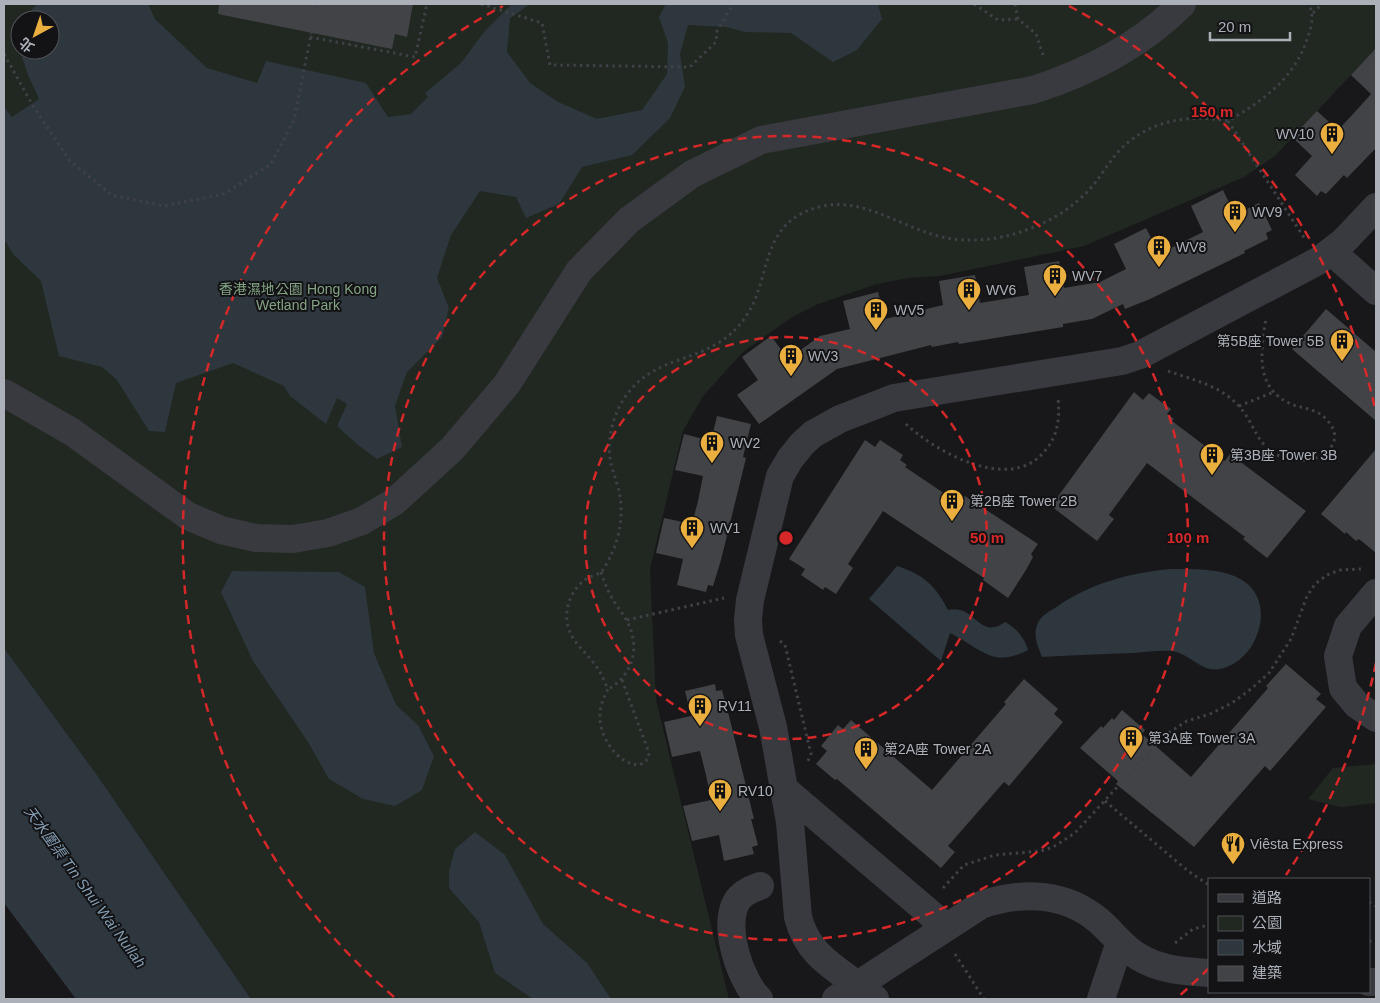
<svg xmlns="http://www.w3.org/2000/svg" width="1380" height="1003" viewBox="0 0 1380 1003" font-family="Arial,'Noto Sans TC',sans-serif">
	<style>
		.green { fill: #202821; fill-rule: evenodd }
		.water { fill: #2e373e }
		.building { fill: #424347 }
		.lines { fill: none; stroke-linecap: round; stroke-linejoin: round }
		.path { stroke: #3f4146; stroke-width: 3; stroke-dasharray: 2.5 4; stroke-linecap: butt }
		.minor { stroke: #393a3f; stroke-width: 28 }
		.ring { fill: none; stroke: #d62828; stroke-width: 2.5; stroke-dasharray: 9 6 }
		.labels { text-anchor: middle; stroke-width: 4; stroke-linejoin: round; paint-order: stroke }
		.poi-label { font-size: 14px; fill: #abb0b9; stroke: #131315; text-anchor: start }
		.park-label { font-size: 14px; fill: #83a384; stroke: #131315 }
		.water-label { font-size: 15px; font-style: italic; fill: #849db3; stroke: #131315 }
		.centre { fill: #d62828; stroke: #131315; stroke-width: 2.5 }
		.ring-label { font-size: 15px; text-anchor: middle; font-weight: bold; fill: #d62828; stroke: #131315; stroke-width: 4; stroke-linejoin: round; paint-order: stroke }
	</style>
	<rect width="100%" height="100%" fill="#18181a"/>
	<path class="green" d="M 4,4 L 1376,4 L 1376,48 L 1275,156 L 1244,177 L 1084,246 L 940,276 L 908,278 L 877,284 L 818,304 L 792,317 L 743,352 L 703,396 L 683,431 L 650,569 L 656,700 L 729,999 L 251,999 L 97,775 L 4,648 ZM 20,20 L 50,20 L 50,50 L 20,50 Z
		M 1376,764 L 1376,803 L 1341,807 L 1308,799 L 1333,768 Z"/>
	<path class="water" d="M 37,4 L 148,4 L 155,19 L 207,68 L 257,83 L 266,61 L 366,83 L 388,117 L 411,114 L 428,97 L 425,93 L 461,63 L 484,32 L 512,4 L 530,4 L 510,18 L 507,52 L 530,83 L 558,102 L 597,119 L 642,110 L 667,74 L 668,43 L 659,17 L 666,4 L 878,4 L 882,19 L 857,50 L 833,62 L 791,33 L 745,32 L 726,27 L 688,25 L 680,54 L 685,87 L 670,118 L 632,155 L 582,167 L 559,204 L 526,218 L 516,197 L 480,191 L 451,235 L 437,278 L 449,308 L 442,337 L 407,372 L 395,406 L 402,447 L 377,459 L 358,445 L 337,426 L 347,404 L 337,398 L 326,424 L 290,396 L 284,386 L 233,363 L 176,383 L 165,432 L 149,431 L 117,380 L 102,367 L 59,356 L 41,281 L 14,255 L 4,239 L 4,107 L 12,117 L 39,99 L 28,75 L 13,31 L 20,23 L 20,50 L 50,50 L 50,20 L 23,20 Z
		M 897,566 C 923,574 936,586 948,610 C 975,603 979,641 1005,622 C 1017,629 1024,637 1028,650 C 993,669 980,648 950,633 L 941,661 L 869,599 Z
		M 1171,569 C 1193,569 1223,568 1242,580 C 1277,601 1259,658 1224,668 C 1202,675 1192,654 1172,651 C 1160,650 1146,652 1134,653 C 1103,654 1073,655 1042,657 C 1038,646 1032,635 1038,623 C 1041,616 1048,612 1055,608 C 1090,583 1129,573 1171,569 Z
		M 232,571 L 339,572 L 365,587 L 374,653 L 396,705 L 418,725 L 434,756 L 422,790 L 395,806 L 363,799 L 329,779 L 308,742 L 253,661 L 221,592 Z
		M 4,648 L 97,775 L 251,999 L 76,999 L 4,903 Z
		M 475,832 L 505,855 L 543,924 L 587,963 L 611,999 L 533,999 L 495,973 L 479,922 L 449,888 L 449,871 L 455,849 Z"/>
	<path class="building" d="M 219,4 L 413,4 L 407,37 L 395,34 L 392,49 L 218,14 Z
		M 1376,48 L 1376,148 L 1347,178 L 1344,175 L 1326,194 L 1321,191 L 1317,196 L 1295,175 L 1312,156 L 1292,137 L 1317,111 L 1338,130 L 1354,113 L 1371,94 L 1351,75 Z
		M 1223,190 L 1235,215 L 1259,203 L 1272,230 L 1266,233 L 1268,239 L 1244,251 L 1245,253 L 1150,299 L 1125,309 L 1123,304 L 1092,319 L 1063,324 L 1063,327 L 959,344 L 958,342 L 932,347 L 931,345 L 837,369 L 759,424 L 737,395 L 758,380 L 742,357 L 771,336 L 788,359 L 820,336 L 850,329 L 843,301 L 878,292 L 885,319 L 943,305 L 939,281 L 975,275 L 980,303 L 1029,295 L 1024,267 L 1059,261 L 1064,288 L 1100,282 L 1126,269 L 1114,244 L 1146,228 L 1159,254 L 1203,232 L 1191,206 Z
		M 1326,309 L 1376,352 L 1376,421 L 1292,349 Z
		M 1134,392 L 1143,400 L 1149,393 L 1171,409 L 1167,414 L 1174,419 L 1172,421 L 1225,461 L 1230,454 L 1306,511 L 1267,558 L 1243,539 L 1245,537 L 1147,463 L 1109,515 L 1114,519 L 1097,541 L 1051,506 Z
		M 717,416 L 751,424 L 743,457 L 746,458 L 721,560 L 713,586 L 708,585 L 706,592 L 677,585 L 683,559 L 656,553 L 664,518 L 692,524 L 698,501 L 703,476 L 675,470 L 684,434 L 711,441 Z
		M 865,440 L 875,447 L 880,440 L 903,455 L 900,460 L 907,465 L 905,467 L 960,504 L 965,496 L 1038,544 L 1031,554 L 1033,557 L 1026,570 L 1008,598 L 983,580 L 984,578 L 883,511 L 848,564 L 853,568 L 836,594 L 825,587 L 823,590 L 801,575 L 805,569 L 789,559 Z
		M 1376,449 L 1376,553 L 1359,539 L 1356,541 L 1346,532 L 1345,534 L 1321,514 Z
		M 1286,664 L 1321,694 L 1316,699 L 1326,707 L 1270,771 L 1265,766 L 1194,847 L 1116,784 L 1118,781 L 1080,748 L 1101,726 L 1103,728 L 1112,718 L 1114,720 L 1122,710 L 1145,730 L 1142,734 L 1191,777 L 1268,688 L 1266,686 Z
		M 1024,679 L 1058,709 L 1054,714 L 1063,722 L 1009,786 L 1004,782 L 948,846 L 955,852 L 941,868 L 837,779 L 835,780 L 816,764 L 827,751 L 821,746 L 838,725 L 843,729 L 851,720 L 932,790 L 1006,704 L 1004,702 Z
		M 715,684 L 716,691 L 722,690 L 729,716 L 754,819 L 751,819 L 758,845 L 752,847 L 754,854 L 724,861 L 719,835 L 692,841 L 683,806 L 711,800 L 706,775 L 700,751 L 672,757 L 664,722 L 691,716 L 685,691 Z"/>
	<g class="lines">
		<path class="path" d="M 220,4 L 225,10 L 240,14 L 242,4
			M 481,4 L 542,23 L 550,65 L 690,67 L 716,42 L 717,31 L 733,4
			M 974,4 L 998,20 L 1018,19
			M 1015,4 L 1018,19 L 1036,34 L 1044,58
			M 1313,13 L 1322,4
			M 310,37 L 415,57 L 427,4
			M 4,54 L 33,106 L 70,161 L 112,195 L 164,206 L 224,194 L 271,164 L 294,120 L 317,4
			M 1228,121 L 1305,239
			M 1168,371 C 1193,380 1219,385 1238,405 C 1256,424 1255,447 1284,458 C 1314,469 1353,444 1325,418 C 1315,408 1303,409 1291,404 C 1254,388 1261,350 1266,318
			M 1239,406 L 1274,392
			M 906,424 C 936,452 1009,493 1044,452 C 1058,436 1060,419 1058,398
			M 601,572 C 604,582 608,591 613,600 C 620,611 629,621 632,634 C 638,656 628,679 608,689
			M 627,620 L 724,598
			M 780,641 L 785,645 L 811,754 L 808,761
			M 622,680 L 649,753 L 648,759 L 640,765 C 617,765 599,736 600,715 C 600,705 604,697 608,689 C 604,681 601,672 595,665 C 585,650 569,641 567,621 C 565,605 573,588 586,579 C 590,576 597,575 601,572 C 605,568 609,559 612,553 C 620,535 623,515 620,496 C 618,485 614,475 611,464 C 606,440 613,412 628,393 C 660,351 711,365 744,319 C 774,279 756,221 823,206 C 860,198 896,223 931,234 C 960,244 998,241 1026,230 C 1050,222 1072,208 1089,190 C 1100,178 1108,163 1119,151 C 1148,120 1189,114 1228,121 C 1264,100 1294,79 1308,37 C 1312,25 1314,15 1309,4
			M 1105,801 L 1188,871 L 1209,885
			M 943,888 L 964,865 L 995,855 L 1041,851 L 1053,847 L 1075,833 L 1165,735 L 1187,721 L 1210,714 L 1232,703 L 1251,689 L 1269,673 L 1291,639 L 1307,596 L 1315,584 L 1327,575 L 1340,570 L 1361,569
			M 1369,902 L 1376,906
			M 1369,941 L 1376,942
			M 1175,943 L 1193,929 L 1209,925
			M 955,954 L 984,999"/>
		<path class="minor" d="M 1332,252 L 1376,291
			M 4,393 L 72,432 L 188,516 L 221,530 L 256,538 L 293,539 L 328,533 L 362,521 L 394,502 L 452,449 L 507,384 L 579,271 L 629,220 L 692,174 L 761,140 L 1033,90 C 1089,72 1140,46 1182,4
			M 1376,593 L 1348,626 L 1338,656 L 1343,688 L 1357,705 L 1376,718
			M 784,789 L 946,927
			M 1369,982 L 1376,982
			M 759,999 C 740,980 722,926 737,901 C 742,893 751,889 760,886
			M 836,999 L 981,905 C 1022,891 1065,892 1099,921 C 1113,933 1123,948 1139,957 C 1160,970 1184,971 1209,973
			M 875,999 C 844,971 809,961 798,917 L 790,822 L 784,789 L 773,727 L 749,635 L 748,620 L 750,600 L 780,476 L 790,459 L 802,444 L 813,434 L 840,419 L 894,398 L 1122,361 L 1140,355 L 1318,261 L 1344,241 L 1376,207
			M 1101,999 L 1120,942"/>
	</g>
	<g class="ring">
		<circle cx="786" cy="538" r="201"/>
		<circle cx="786" cy="538" r="402"/>
		<path d="M1376 663A603 603 0 0 1 1286 875M1209 968A603 603 0 0 1 1178 997M394 997A603 603 0 0 1 503 6M1069 6A603 603 0 0 1 1376 413"/>
	</g>
	<defs>
		<symbol id="building-pin" viewBox="-11 -11 22 30"><path d="M0 17L-7.5 6A9.5 9.5 0 1 1 7.5 6Z" fill="#ebaf3f" stroke="#131315"/><path d="M-4-6H4V6H1V3H-1V6H-4ZM-2.5-4.3h1.7v1.8h-1.7ZM.8-4.3h1.7v1.8H.8ZM-2.5-1h1.7V.8h-1.7ZM.8-1h1.7V.8H.8Z" fill="#111"/></symbol>
		<symbol id="restaurant-pin" viewBox="-11 -11 22 30"><path d="M0 17L-7.5 6A9.5 9.5 0 1 1 7.5 6Z" fill="#ebaf3f" stroke="#131315"/><path d="M-5-6h1v4h1v-4h1v4h1v-4h1v5L-1.5 .5V6h-2V.5L-5-1ZM5-6V6H3V1.5H1.5Q1.5-4 5-6Z" fill="#111"/></symbol>
	</defs>
	<g fill-rule="evenodd">
		<use href="#building-pin" x="1318" y="120" width="28" height="38"/>
		<use href="#building-pin" x="1221" y="198" width="28" height="38"/>
		<use href="#building-pin" x="1145" y="233" width="28" height="38"/>
		<use href="#building-pin" x="1041" y="262" width="28" height="38"/>
		<use href="#building-pin" x="955" y="276" width="28" height="38"/>
		<use href="#building-pin" x="862" y="296" width="28" height="38"/>
		<use href="#building-pin" x="1328" y="327" width="28" height="38"/>
		<use href="#building-pin" x="777" y="342" width="28" height="38"/>
		<use href="#building-pin" x="698" y="429" width="28" height="38"/>
		<use href="#building-pin" x="1198" y="441" width="28" height="38"/>
		<use href="#building-pin" x="938" y="487" width="28" height="38"/>
		<use href="#building-pin" x="678" y="514" width="28" height="38"/>
		<use href="#building-pin" x="686" y="692" width="28" height="38"/>
		<use href="#building-pin" x="1117" y="724" width="28" height="38"/>
		<use href="#building-pin" x="852" y="735" width="28" height="38"/>
		<use href="#building-pin" x="706" y="777" width="28" height="38"/>
		<use href="#restaurant-pin" x="1219" y="830" width="28" height="38"/>
	</g>
	<g class="labels">
		<g class="poi-label">
			<text x="1314" y="139" text-anchor="end">WV10</text>
			<text x="1252" y="217">WV9</text>
			<text x="1176" y="252">WV8</text>
			<text x="1072" y="281">WV7</text>
			<text x="986" y="295">WV6</text>
			<text x="894" y="315">WV5</text>
			<text x="1324" y="346" text-anchor="end">第5B座 Tower 5B</text>
			<text x="808" y="361">WV3</text>
			<text x="730" y="448">WV2</text>
			<text x="1230" y="460">第3B座 Tower 3B</text>
			<text x="970" y="506">第2B座 Tower 2B</text>
			<text x="710" y="533">WV1</text>
			<text x="718" y="711">RV11</text>
			<text x="1148" y="743">第3A座 Tower 3A</text>
			<text x="884" y="754">第2A座 Tower 2A</text>
			<text x="738" y="796">RV10</text>
			<text x="1250" y="849">Viêsta Express</text>
		</g>
		<g class="park-label">
			<text x="298" y="294">香港濕地公園 Hong Kong<tspan x="298" dy="16">Wetland Park</tspan></text>
		</g>
		<g class="water-label">
			<text transform="translate(85 887) rotate(54)" y="5">天水圍渠 Tin Shui Wai Nullah</text>
		</g>
	</g>
	<circle cx="786" cy="538" r="8" class="centre"/>
	<g class="ring-label">
		<text x="1212" y="117">150 m</text>
		<text x="987" y="543">50 m</text>
		<text x="1188" y="543">100 m</text>
	</g>
	<rect width="1380" height="1003" fill="none" stroke="#abb0b9" stroke-width="10"/>
	<rect x="1208" y="878" width="162" height="115" fill="#131315" stroke="#505257"/>
	<rect x="1218" y="894" width="25" height="8" fill="#393a3f" stroke="#505257"/>
	<text x="1252" y="903" font-size="15" fill="#abb0b9">道路</text>
	<rect x="1218" y="916" width="25" height="15" fill="#202821" stroke="#505257"/>
	<text x="1252" y="928" font-size="15" fill="#abb0b9">公園</text>
	<rect x="1218" y="940" width="25" height="15" fill="#2e373e" stroke="#505257"/>
	<text x="1252" y="953" font-size="15" fill="#abb0b9">水域</text>
	<rect x="1218" y="966" width="25" height="15" fill="#424347" stroke="#505257"/>
	<text x="1252" y="978" font-size="15" fill="#abb0b9">建築</text>
	<g transform="translate(35 35) rotate(220)"><circle r="24" fill="#131315" stroke="#505257"/>
	<path d="M0-4L9 19L0 12L-9 19Z" fill="#ebaf3f"/>
	<text y="-8" font-size="14" font-weight="bold" text-anchor="middle" fill="#abb0b9">北</text>
	</g>
	<path d="M1210 32v8h80v-8" fill="none" stroke="#abb0b9" stroke-width="2.5"/>
	<text x="1218" y="32" font-size="15" fill="#abb0b9" stroke="#131315" stroke-width="4" paint-order="stroke">20 m</text>
</svg>
